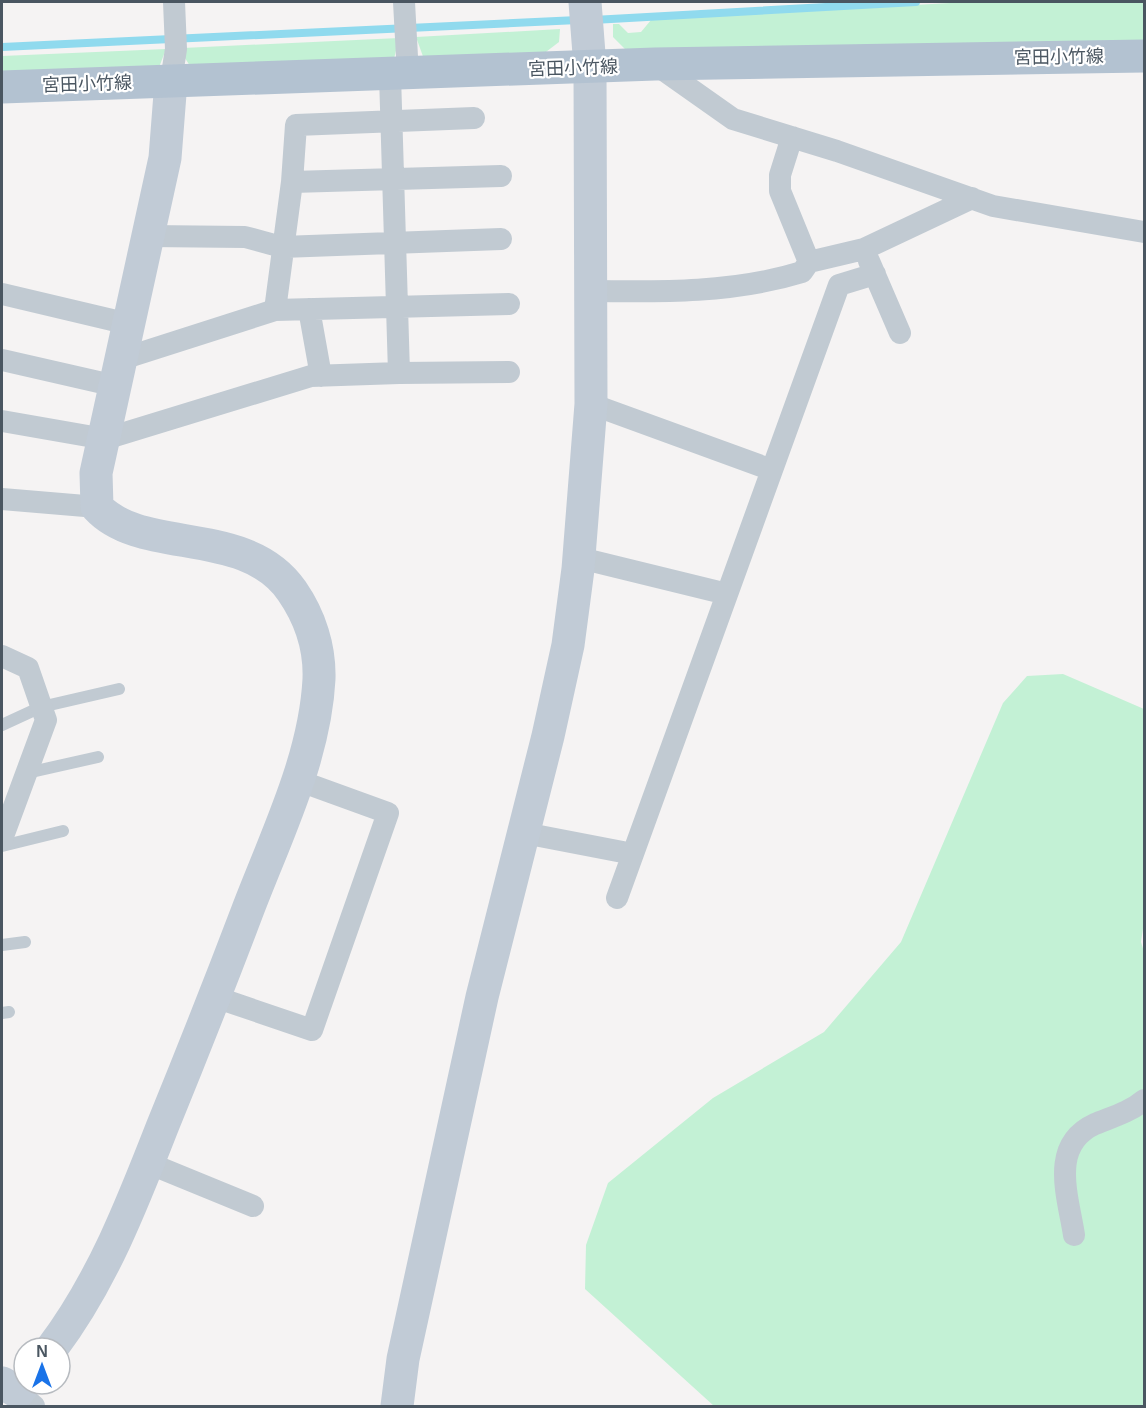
<svg xmlns="http://www.w3.org/2000/svg" width="1146" height="1408" viewBox="0 0 1146 1408" font-family="Arial,'Noto Sans JP',sans-serif">
	<style>
		.green { fill: #c3f1d5 }
		.lines { fill: none; stroke-linecap: round; stroke-linejoin: round }
		.stream { stroke: #90daee; stroke-width: 8 }
		.lane { stroke: #c1cad2; stroke-width: 12 }
		.street { stroke: #c1cad2; stroke-width: 22 }
		.secondary { stroke: #c1cbd6; stroke-width: 33 }
		.primary { stroke: #b3c2d1; stroke-width: 33 }
		.labels { text-anchor: middle; stroke-width: 4.5; stroke-linejoin: round; paint-order: stroke }
		.street-label { font-size: 18px; fill: #4a5661; stroke: #fff }
	</style>
	<rect width="100%" height="100%" fill="#f5f3f3"/>
	<path class="green" d="M 967,2 L 1144,2 L 1144,43 L 627,51 L 613,37 L 613,24 L 619,24 L 628,33 L 641,32 L 651,20 Z
		M 560,29 L 559,42 L 538,58 L 425,62 L 416,37 Z
		M 399,38 L 393,63 L 192,69 L 183,55 L 183,48 Z
		M 166,49 L 158,70 L 2,80 L 2,56 Z
		M 1063,674 L 1144,709 L 1144,922 L 1141,942 L 1144,952 L 1144,1406 L 714,1406 L 585,1289 L 586,1245 L 608,1183 L 713,1098 L 824,1032 L 901,942 L 1003,703 L 1027,676 Z"/>
	<g class="lines">
		<path class="stream" d="M 593,20 L 916,2
			M 2,47 L 578,20"/>
		<path class="lane" d="M 2,725 L 41,707 L 119,689
			M 27,773 L 98,757
			M 2,846 L 63,831
			M 2,945 L 25,942
			M 2,1013 L 9,1012"/>
		<path class="street" d="M 404,2 L 408,75
			M 655,64 L 733,119 L 837,151 L 993,206 L 1144,232
			M 171,81 L 176,49 L 174,2
			M 474,118 L 296,125 L 292,182 L 501,176
			M 792,137 L 780,175 L 780,191 L 809,262 L 864,249 L 972,198
			M 149,236 L 245,237 L 282,247 L 501,239
			M 869,261 L 900,333
			M 592,291 C 663,292 734,293 802,272 L 809,262
			M 2,294 L 129,324
			M 309,309 L 321,376
			M 275,310 L 292,182
			M 122,359 L 275,310 L 509,304
			M 2,360 L 116,386
			M 399,373 L 509,372
			M 591,404 L 772,470
			M 2,421 L 105,439 L 311,376 L 399,373 L 390,75
			M 2,499 L 97,507
			M 580,558 L 727,594
			M 2,656 L 28,668 L 46,720 L 2,839
			M 524,833 L 633,854
			M 617,898 L 839,285 L 875,274
			M 215,997 L 312,1030 L 388,813 L 297,780
			M 148,1163 L 253,1206
			M 1074,1235 C 1068,1196 1049,1145 1095,1124 C 1112,1117 1130,1112 1144,1100
			M 18,1392 L 34,1406"/>
		<path class="secondary" d="M 52,1348 C 102,1282 133,1202 163,1125 C 192,1054 220,983 247,912 C 275,838 315,759 319,679 C 320,648 310,617 292,591 C 246,524 142,556 97,507 L 96,473 L 165,158 L 171,81
			M 2,1383 L 18,1392 L 24,1384
			M 397,1406 L 403,1359 L 482,997 L 548,736 L 568,645 L 578,569 L 591,404 L 590,67 L 585,2"/>
		<path class="primary" d="M 2,87 L 655,64 L 1144,56"/>
	</g>
	<g class="labels">
		<g class="street-label">
			<text transform="translate(1059 57) rotate(-1)" y="6">宮田小竹線</text>
			<text transform="translate(573 68) rotate(-2)" y="6">宮田小竹線</text>
			<text transform="translate(87 84) rotate(-2)" y="6">宮田小竹線</text>
		</g>
	</g>
	<rect width="1146" height="1408" fill="none" stroke="#4a5661" stroke-width="6"/>
	<g transform="translate(42 1366)"><circle r="28" fill="#ffffff" stroke="#b7bbc0" stroke-width="1.5"/>
	<path d="M0-4.5L10 22L0 15L-10 22Z" fill="#1a73e8"/>
	<text y="-9" font-size="16" font-weight="bold" text-anchor="middle" fill="#4a5661">N</text>
	</g>
</svg>
